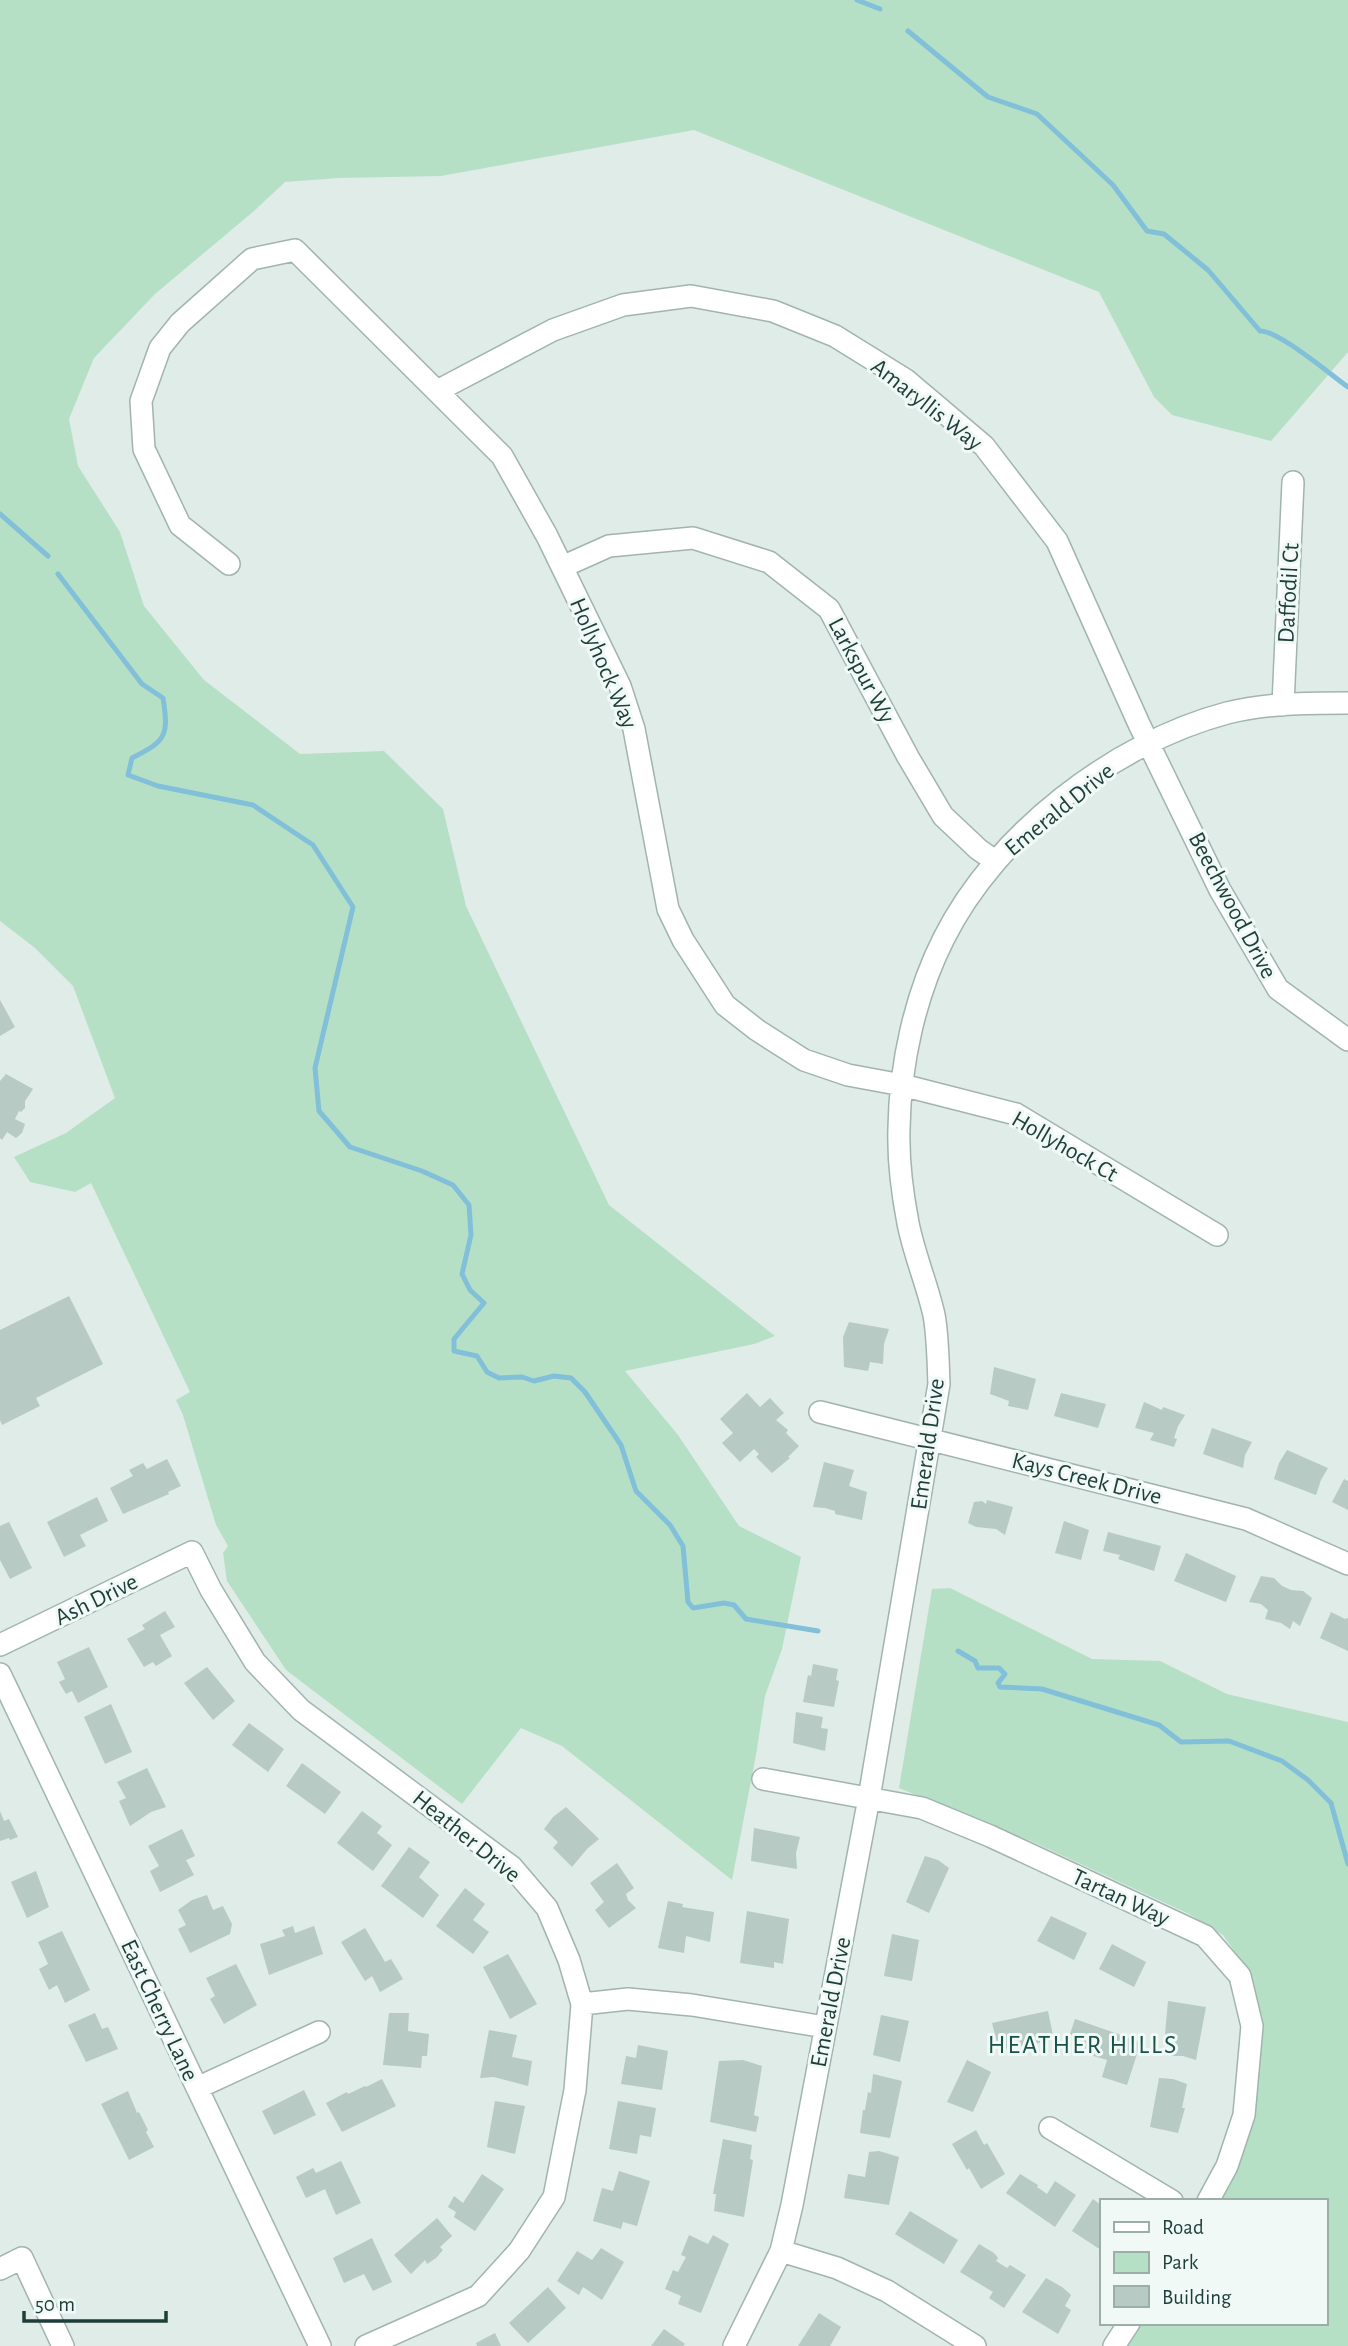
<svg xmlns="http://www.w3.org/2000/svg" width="1348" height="2346" viewBox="0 0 1348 2346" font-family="'Alegreya Sans',sans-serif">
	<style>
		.green { fill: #b6e0c6 }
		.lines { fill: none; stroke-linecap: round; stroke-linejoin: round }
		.stream { stroke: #81c0d8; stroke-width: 5 }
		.building { fill: #b7cac4 }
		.minor-casing { stroke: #a1b4b0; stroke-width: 24 }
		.minor { stroke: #fff; stroke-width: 21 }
		.labels { text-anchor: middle; stroke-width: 6; stroke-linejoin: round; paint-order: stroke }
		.street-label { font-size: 24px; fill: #1e3e39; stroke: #f0f9f5 }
		.neighbourhood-label { font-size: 26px; letter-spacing: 2px; fill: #18534b; stroke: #f0f9f5 }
	</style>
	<rect width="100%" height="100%" fill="#dfece8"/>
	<path class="green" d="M 0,0 L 1348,0 L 1348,352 L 1271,441 L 1172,415 L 1154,397 L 1099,292 L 694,130 L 441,176 L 339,178 L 285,182 L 254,211 L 155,294 L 94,358 L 69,419 L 78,466 L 120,532 L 144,606 L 204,680 L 300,754 L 384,751 L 443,809 L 466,906 L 609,1205 L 775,1336 L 754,1344 L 625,1371 L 678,1435 L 739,1526 L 801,1557 L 782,1649 L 765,1696 L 756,1755 L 732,1880 L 562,1746 L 521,1728 L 462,1804 L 286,1670 L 227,1581 L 223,1553 L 228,1546 L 216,1525 L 183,1415 L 176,1400 L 190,1392 L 91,1183 L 75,1192 L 30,1182 L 14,1157 L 66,1133 L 115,1098 L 73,986 L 35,948 L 0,921 Z
		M 950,1588 L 1092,1659 L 1160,1661 L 1227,1694 L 1348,1722 L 1348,2346 L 1118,2346 L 1133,2323 L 1325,2323 L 1325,2201 L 1212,2201 L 1241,2136 L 1253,1987 L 1241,1961 L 1223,1935 L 1189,1914 L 1033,1842 L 899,1788 L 932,1589 Z"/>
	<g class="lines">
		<path class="stream" d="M 857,0 L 880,9
			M 908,31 L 988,97 L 1037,114 L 1113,185 L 1147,231 L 1164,234 L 1208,270 L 1260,331 C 1278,330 1331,375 1348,387
			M 0,514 L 48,556
			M 58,574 L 142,684 L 163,698 C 169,736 166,741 132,758 L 128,775 L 158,786 L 253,805 L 313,845 L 353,907 L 315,1068 L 319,1111 L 350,1147 L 422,1171 L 453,1185 L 469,1205 L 471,1235 L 462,1274 L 470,1290 L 484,1303 L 454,1339 L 454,1351 L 477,1356 L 487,1372 L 499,1378 L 522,1377 L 534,1381 L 554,1376 L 571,1378 L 585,1392 L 621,1445 L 636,1491 L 670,1525 L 683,1546 L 688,1602 L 693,1608 L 724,1603 L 734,1605 L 746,1619 L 818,1631
			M 958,1651 L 975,1661 L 978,1668 L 999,1668 L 1005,1674 L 998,1683 L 1000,1687 L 1042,1689 L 1159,1725 L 1181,1742 L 1229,1741 L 1282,1761 L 1308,1780 L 1331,1803 L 1348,1864"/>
	</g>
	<path class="building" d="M 0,1000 L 15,1027 L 0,1036 Z
		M 6,1074 L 33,1089 L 25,1101 L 25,1108 L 21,1112 L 19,1111 L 15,1119 L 25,1124 L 22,1133 L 16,1138 L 7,1132 L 2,1140 L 0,1138 L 0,1081 Z
		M 69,1296 L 103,1364 L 36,1398 L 40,1406 L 2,1425 L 0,1420 L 0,1330 Z
		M 849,1322 L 889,1329 L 884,1344 L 883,1364 L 870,1362 L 868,1371 L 844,1367 L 843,1337 Z
		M 994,1367 L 1036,1379 L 1028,1410 L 1008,1406 L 1009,1401 L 990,1394 Z
		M 747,1393 L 760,1407 L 770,1398 L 784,1413 L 776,1420 L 788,1430 L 786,1433 L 799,1446 L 788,1457 L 790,1458 L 772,1473 L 756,1457 L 759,1454 L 754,1449 L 740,1462 L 722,1443 L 733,1433 L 720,1419 Z
		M 1061,1393 L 1106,1404 L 1098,1428 L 1054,1416 Z
		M 1144,1402 L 1162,1410 L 1163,1407 L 1185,1415 L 1178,1426 L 1174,1438 L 1177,1439 L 1174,1447 L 1150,1440 L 1154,1433 L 1135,1428 Z
		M 1212,1428 L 1252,1442 L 1245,1455 L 1243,1468 L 1203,1454 Z
		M 1287,1450 L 1328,1468 L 1321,1480 L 1316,1495 L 1274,1479 L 1279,1463 Z
		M 167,1459 L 181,1486 L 168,1492 L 169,1494 L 123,1514 L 110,1488 L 133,1476 L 129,1470 L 143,1463 L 147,1469 Z
		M 824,1462 L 854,1470 L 849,1486 L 867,1492 L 862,1520 L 835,1514 L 835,1511 L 825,1508 L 813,1507 Z
		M 1344,1479 L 1348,1481 L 1348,1510 L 1332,1502 Z
		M 97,1497 L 108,1521 L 80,1535 L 86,1546 L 64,1557 L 47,1522 Z
		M 987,1500 L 1013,1507 L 1005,1535 L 996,1529 L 976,1527 L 968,1523 L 974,1502 L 982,1501 L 986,1504 Z
		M 1064,1521 L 1089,1530 L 1081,1560 L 1055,1553 Z
		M 9,1522 L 32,1568 L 10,1579 L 0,1560 L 0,1526 Z
		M 1108,1532 L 1161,1546 L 1154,1571 L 1118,1559 L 1120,1555 L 1103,1551 Z
		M 1186,1553 L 1236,1576 L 1226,1602 L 1174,1581 Z
		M 1261,1576 L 1274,1578 L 1282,1586 L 1291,1590 L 1303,1591 L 1312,1598 L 1300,1626 L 1293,1621 L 1290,1629 L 1281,1623 L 1265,1619 L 1268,1610 L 1261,1604 L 1249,1602 Z
		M 165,1611 L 175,1627 L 160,1635 L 172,1656 L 156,1666 L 153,1662 L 144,1667 L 127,1639 L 145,1629 L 142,1625 Z
		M 1331,1612 L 1345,1619 L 1348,1618 L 1348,1651 L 1320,1638 Z
		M 89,1647 L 108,1687 L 78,1703 L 72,1691 L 66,1694 L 59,1682 L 65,1679 L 57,1662 Z
		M 813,1664 L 838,1669 L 836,1680 L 839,1681 L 834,1707 L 803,1702 L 808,1675 L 811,1676 Z
		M 207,1667 L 235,1701 L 213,1720 L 184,1683 Z
		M 111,1704 L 132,1752 L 105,1764 L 84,1717 Z
		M 796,1712 L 823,1717 L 821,1728 L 828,1729 L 825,1751 L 793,1743 Z
		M 249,1723 L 284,1749 L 268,1772 L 232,1745 Z
		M 302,1763 L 341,1792 L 325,1814 L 286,1786 Z
		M 147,1768 L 166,1807 L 151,1812 L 130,1826 L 119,1801 L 126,1798 L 117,1782 Z
		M 566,1807 L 599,1839 L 587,1849 L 572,1867 L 553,1848 L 558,1842 L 544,1829 L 553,1817 Z
		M 0,1811 L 4,1821 L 9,1819 L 18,1837 L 10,1840 L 9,1838 L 0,1841 Z
		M 362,1811 L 382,1826 L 377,1833 L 392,1845 L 373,1871 L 337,1843 Z
		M 754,1828 L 800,1837 L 796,1853 L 797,1869 L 751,1861 Z
		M 182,1829 L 195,1856 L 186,1860 L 194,1875 L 160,1892 L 150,1871 L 159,1866 L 148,1846 Z
		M 409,1847 L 430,1862 L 419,1877 L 439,1895 L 423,1918 L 381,1886 Z
		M 925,1856 L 938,1860 L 949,1868 L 929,1913 L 906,1902 Z
		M 617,1863 L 634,1888 L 626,1894 L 628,1900 L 636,1908 L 609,1928 L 595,1910 L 604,1902 L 590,1883 Z
		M 36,1871 L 49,1907 L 27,1918 L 11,1882 Z
		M 465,1888 L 485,1904 L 473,1920 L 489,1932 L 473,1954 L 436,1926 Z
		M 207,1895 L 213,1910 L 223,1906 L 232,1924 L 230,1934 L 190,1953 L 178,1929 L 186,1925 L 178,1910 L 192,1900 Z
		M 668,1901 L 683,1904 L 682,1907 L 714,1912 L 710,1942 L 686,1936 L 684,1953 L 658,1948 Z
		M 747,1911 L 789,1919 L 783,1964 L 774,1962 L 774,1968 L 740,1963 Z
		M 1051,1916 L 1087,1933 L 1074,1960 L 1037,1941 Z
		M 293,1926 L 295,1933 L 314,1926 L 323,1954 L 269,1975 L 260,1944 L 285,1936 L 282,1930 Z
		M 365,1928 L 385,1962 L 391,1959 L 403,1979 L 380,1992 L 372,1976 L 365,1981 L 341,1942 Z
		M 62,1931 L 90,1990 L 65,2003 L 57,1985 L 49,1990 L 39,1969 L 48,1964 L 38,1942 Z
		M 892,1934 L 919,1940 L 912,1981 L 884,1976 Z
		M 1112,1944 L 1146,1962 L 1134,1987 L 1099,1969 Z
		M 508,1954 L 537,2004 L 510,2019 L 483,1967 Z
		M 236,1964 L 257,2005 L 224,2024 L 210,1999 L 215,1996 L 206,1978 Z
		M 1168,2001 L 1206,2007 L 1196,2060 L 1183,2056 L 1167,2056 L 1170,2036 L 1165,2034 Z
		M 1048,2011 L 1054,2040 L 999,2050 L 992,2023 Z
		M 95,2013 L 102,2029 L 108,2027 L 118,2049 L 86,2062 L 68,2025 Z
		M 389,2013 L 409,2013 L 408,2031 L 429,2034 L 427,2056 L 422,2056 L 421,2068 L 383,2065 Z
		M 881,2015 L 909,2021 L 900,2062 L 873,2055 Z
		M 1075,2019 L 1141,2042 L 1127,2085 L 1102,2077 L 1107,2060 L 1076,2051 L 1080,2040 L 1070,2034 Z
		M 489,2030 L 517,2035 L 512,2057 L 532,2061 L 528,2086 L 494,2077 L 480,2078 Z
		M 638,2045 L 668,2051 L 662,2090 L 621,2084 L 626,2056 L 636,2058 Z
		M 743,2060 L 762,2066 L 754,2115 L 759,2117 L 756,2132 L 710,2122 L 719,2061 Z
		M 967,2060 L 991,2072 L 973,2112 L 947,2102 Z
		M 873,2074 L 902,2081 L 890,2138 L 860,2133 L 863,2110 L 865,2110 L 868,2092 L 871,2093 Z
		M 1159,2078 L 1173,2079 L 1187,2084 L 1182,2108 L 1185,2108 L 1178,2133 L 1150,2127 Z
		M 382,2079 L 396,2106 L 342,2132 L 326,2103 L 347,2092 L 348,2094 L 365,2086 L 366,2087 Z
		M 304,2090 L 316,2115 L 274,2135 L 262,2111 Z
		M 128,2091 L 137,2113 L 139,2112 L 148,2130 L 146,2132 L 154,2147 L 129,2160 L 101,2104 Z
		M 495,2101 L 525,2106 L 515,2154 L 487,2147 Z
		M 618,2101 L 656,2108 L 651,2137 L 640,2135 L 637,2154 L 609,2149 Z
		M 976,2130 L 984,2145 L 987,2143 L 1005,2174 L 981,2189 L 969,2168 L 967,2170 L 952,2144 Z
		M 723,2139 L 752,2145 L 750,2159 L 753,2160 L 744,2217 L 714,2211 L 716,2194 L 713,2194 Z
		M 879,2151 L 899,2157 L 889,2205 L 844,2198 L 848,2174 L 865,2177 L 869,2152 Z
		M 341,2161 L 361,2203 L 336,2215 L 325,2189 L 306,2198 L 296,2177 L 313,2168 L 316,2173 Z
		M 619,2171 L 650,2181 L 637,2226 L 623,2222 L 621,2229 L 593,2221 L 602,2188 L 613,2191 Z
		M 482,2174 L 504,2189 L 475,2231 L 454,2217 L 456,2212 L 448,2207 L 454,2196 L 463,2203 Z
		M 1020,2174 L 1038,2185 L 1037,2187 L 1047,2194 L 1055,2181 L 1076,2195 L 1055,2227 L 1006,2193 Z
		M 1093,2199 L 1101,2205 L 1101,2250 L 1072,2231 Z
		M 910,2211 L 958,2240 L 944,2264 L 895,2234 Z
		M 437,2218 L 452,2236 L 440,2247 L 443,2250 L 436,2258 L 427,2264 L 425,2260 L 411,2274 L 394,2255 Z
		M 689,2235 L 708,2244 L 713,2235 L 729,2244 L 701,2313 L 678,2304 L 681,2296 L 665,2289 L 673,2270 L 678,2272 L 686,2257 L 681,2255 Z
		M 372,2238 L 392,2282 L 373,2291 L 364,2274 L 344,2283 L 333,2258 Z
		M 979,2244 L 994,2253 L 998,2258 L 996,2261 L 1007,2268 L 1010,2265 L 1026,2275 L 1004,2308 L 989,2298 L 993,2292 L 960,2272 Z
		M 601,2248 L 624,2262 L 602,2300 L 583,2287 L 579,2295 L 557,2281 L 577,2251 L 592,2260 Z
		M 1046,2278 L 1062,2287 L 1071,2295 L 1065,2306 L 1071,2310 L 1058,2334 L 1022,2312 Z
		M 548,2287 L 566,2308 L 528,2343 L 509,2323 Z
		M 819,2313 L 841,2327 L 830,2346 L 798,2346 Z
		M 664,2329 L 685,2344 L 683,2346 L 651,2346 Z
		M 495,2333 L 501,2346 L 477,2346 L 476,2343 Z"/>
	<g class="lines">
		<defs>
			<path id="minor" d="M 437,391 L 553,330 L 623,305 L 691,296 L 773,311 L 835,336 L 906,380 L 984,446 L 1057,541 L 1139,724 L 1220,890 L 1278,989 L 1348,1040
				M 229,564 L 180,525 L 144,449 L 141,401 L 160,348 L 180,323 L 252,259 L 295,250 L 502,456 L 547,536 L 620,686 L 634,729 L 668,909 L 683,940 L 725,1005 L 757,1030 L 804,1060 L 848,1075 L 902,1085 L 1016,1114 L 1217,1235
				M 562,567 L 609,546 L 693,538 L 769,562 L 829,609 L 908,757 L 943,816 L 978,849 L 995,861
				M 1283,705 L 1293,482
				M 820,1412 L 1246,1519 L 1348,1564
				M 0,1645 L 192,1552 L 211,1590 L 255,1662 L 301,1710 L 512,1867 L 547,1908 L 569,1960 L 582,2004 L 575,2090 L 554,2197 L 519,2251 L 478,2296 L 366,2346
				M 0,1674 L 320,2346
				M 763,1779 L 922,1808 L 990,1836 L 1205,1936 L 1240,1976 L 1252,2026 L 1244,2115 L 1227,2166 L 1208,2201
				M 582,2004 L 628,1999 L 692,2005 L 825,2027
				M 197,2088 L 319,2032
				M 1050,2128 L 1172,2201
				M 781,2251 L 837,2268 L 887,2291 L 975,2346
				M 0,2269 L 22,2258 L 63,2346
				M 734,2346 L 781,2251 L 792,2205 L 869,1798 L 939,1384 C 938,1361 938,1337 934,1315 C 927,1284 914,1254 908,1223 C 902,1192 898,1159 899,1128 C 900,1064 915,995 944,938 C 996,834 1114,743 1227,713 C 1266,703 1308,703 1348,703
				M 1114,2346 L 1129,2323"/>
		</defs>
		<use href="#minor" class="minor-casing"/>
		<use href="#minor" class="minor"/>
	</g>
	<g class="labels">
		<g class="street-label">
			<text transform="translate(927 404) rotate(38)" y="8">Amaryllis Way</text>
			<text transform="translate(1288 593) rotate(-87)" y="8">Daffodil Ct</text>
			<text transform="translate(604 663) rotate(67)" y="8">Hollyhock Way</text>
			<text transform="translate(862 670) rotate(62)" y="8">Larkspur Wy</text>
			<text transform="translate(1059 809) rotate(-39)" y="8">Emerald Drive</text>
			<text transform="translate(1233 905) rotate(62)" y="8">Beechwood Drive</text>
			<text transform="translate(1065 1146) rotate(30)" y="8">Hollyhock Ct</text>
			<text transform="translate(927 1444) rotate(-82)" y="8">Emerald Drive</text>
			<text transform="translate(1087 1478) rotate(14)" y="8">Kays Creek Drive</text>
			<text transform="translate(96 1599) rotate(-26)" y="8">Ash Drive</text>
			<text transform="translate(467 1836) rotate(39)" y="8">Heather Drive</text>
			<text transform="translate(1121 1897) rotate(25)" y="8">Tartan Way</text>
			<text transform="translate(830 2002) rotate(-79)" y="8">Emerald Drive</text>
			<text transform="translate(160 2010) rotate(65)" y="8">East Cherry Lane</text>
		</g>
		<g class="neighbourhood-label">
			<text x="1083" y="2053">HEATHER HILLS</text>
		</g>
	</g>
	<rect x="1100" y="2199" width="228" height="126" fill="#f0f9f5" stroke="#9caeaa" stroke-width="2"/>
	<rect x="1114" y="2222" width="35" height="10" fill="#ffffff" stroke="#9caeaa" stroke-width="2"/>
	<text x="1162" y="2234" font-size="21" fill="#1e3e39">Road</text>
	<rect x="1114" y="2252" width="35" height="21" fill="#b6e0c6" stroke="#9caeaa" stroke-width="2"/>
	<text x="1162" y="2269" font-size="21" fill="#1e3e39">Park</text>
	<rect x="1114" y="2286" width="35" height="21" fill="#b7cac4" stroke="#9caeaa" stroke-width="2"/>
	<text x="1162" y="2304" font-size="21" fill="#1e3e39">Building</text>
	<path d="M24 2311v10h142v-10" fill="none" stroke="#1e3e39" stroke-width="3.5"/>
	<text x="35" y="2311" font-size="21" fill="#1e3e39" stroke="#f0f9f5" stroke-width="5" paint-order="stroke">50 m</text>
</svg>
